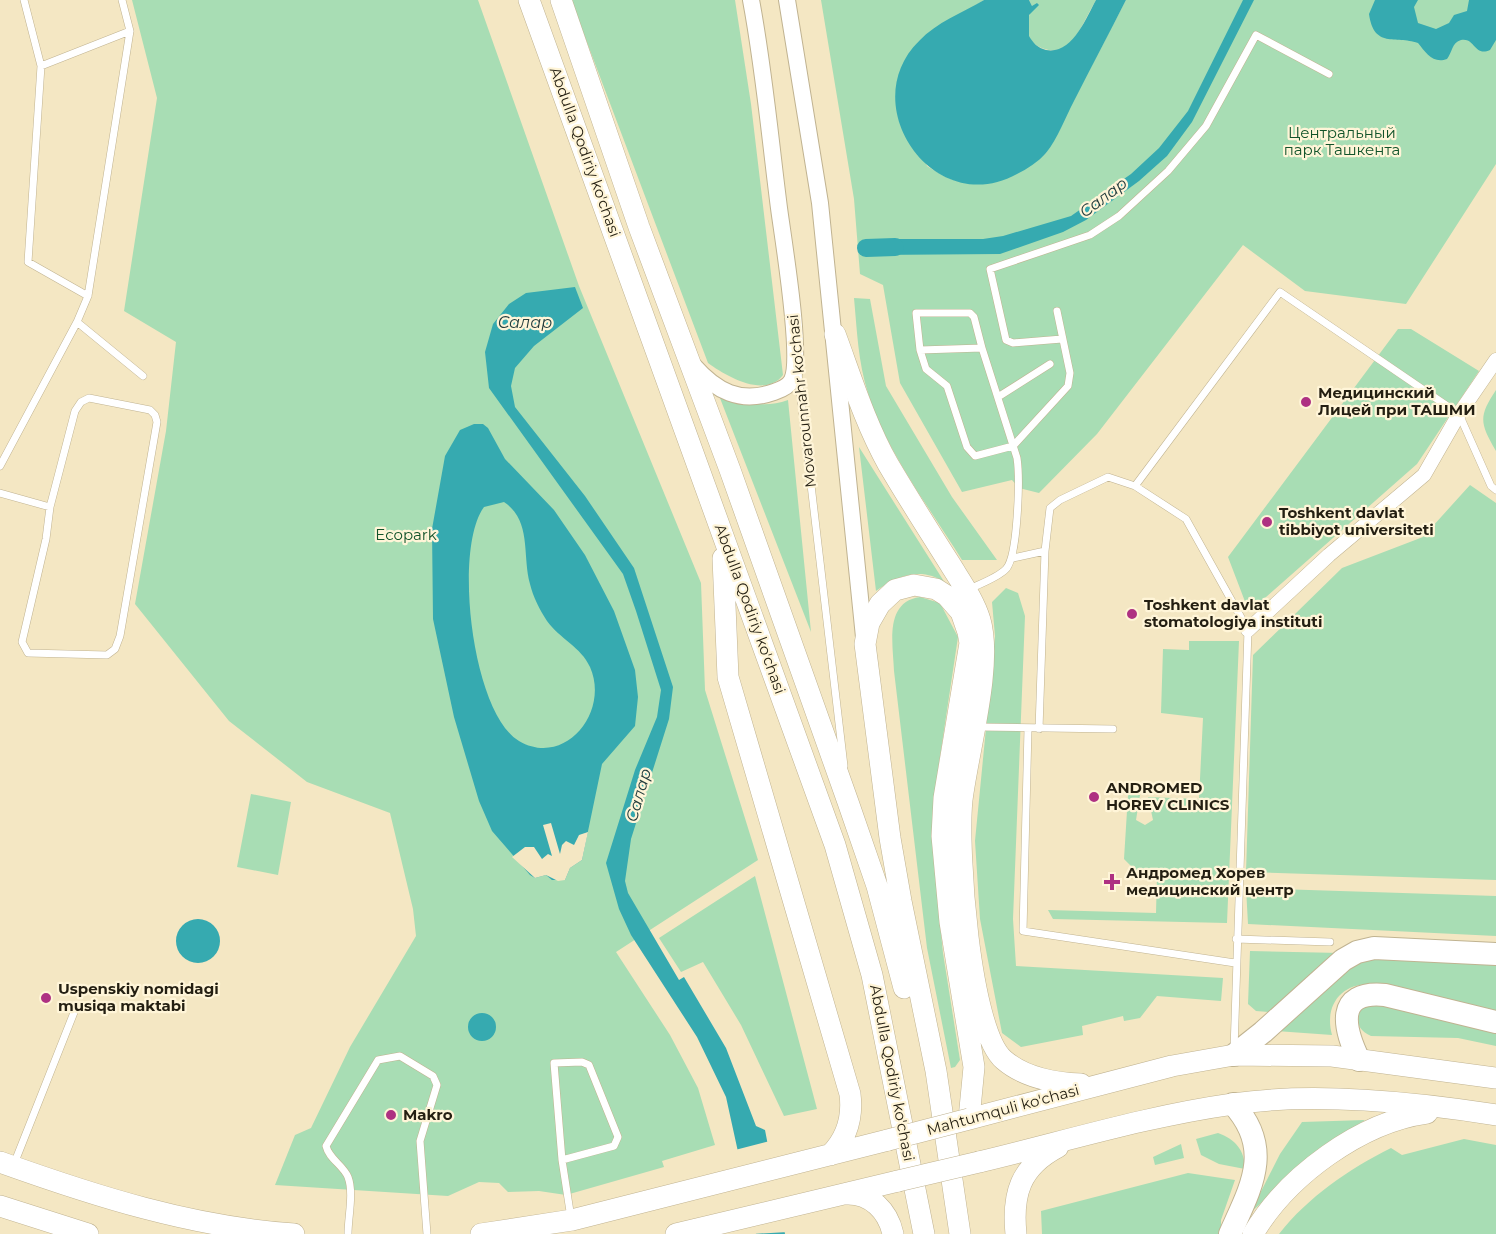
<svg xmlns="http://www.w3.org/2000/svg" width="1496" height="1234" viewBox="0 0 1496 1234" font-family="Montserrat,sans-serif">
	<style>
		.green { fill: #a8ddb4 }
		.water { fill: #36aab0; fill-rule: evenodd }
		.pier { fill: #f4e7c3 }
		.lines { fill: none; stroke-linecap: round; stroke-linejoin: round }
		.canal { stroke: #36aab0; stroke-width: 18 }
		.service-casing { stroke: #c0b391; stroke-width: 8 }
		.minor-casing { stroke: #c0b391; stroke-width: 15 }
		.tertiary-casing { stroke: #c0b391; stroke-width: 18 }
		.primary-casing { stroke: #c0b391; stroke-width: 22 }
		.trunk-casing { stroke: #c0b391; stroke-width: 24 }
		.service { stroke: #fff; stroke-width: 7 }
		.minor { stroke: #fff; stroke-width: 14 }
		.tertiary { stroke: #fff; stroke-width: 16 }
		.primary { stroke: #fff; stroke-width: 21 }
		.trunk { stroke: #fff; stroke-width: 22 }
		.primary-bridge-casing { stroke: #c0b391; stroke-width: 22; stroke-linecap: butt }
		.primary-bridge { stroke: #fff; stroke-width: 21 }
		.poi-dot { fill: #ae3182; stroke: #fff5d8; stroke-width: 2 }
		.labels { text-anchor: middle; stroke-width: 4.5; stroke-linejoin: round; paint-order: stroke }
		.park-label { font-size: 15px; fill: #11532a; stroke: #fff5d8 }
		.street-label { font-size: 15px; fill: #241f12; stroke: #fff5d8 }
		.poi-label { font-size: 15px; font-weight: bold; fill: #241f12; stroke: #fff5d8; text-anchor: start }
		.water-label { font-size: 16px; font-style: italic; fill: #233c3d; stroke: #fff5d8 }
	</style>
	<rect width="100%" height="100%" fill="#f4e7c3"/>
	<path class="green" d="M 132,0 L 478,0 L 579,286 L 701,583 L 705,690 L 758,860 L 616,952 L 670,1035 L 698,1088 L 715,1145 L 662,1161 L 664,1167 L 566,1195 L 539,1191 L 508,1192 L 499,1183 L 479,1182 L 448,1196 L 275,1185 L 295,1135 L 311,1128 L 350,1047 L 416,936 L 413,909 L 390,813 L 307,782 L 229,721 L 135,604 L 166,431 L 176,342 L 124,311 L 157,98 Z
		M 571,0 L 735,0 L 751,104 L 783,375 C 765,399 726,376 708,363 Z
		M 821,0 L 984,0 L 919,41 L 905,60 L 898,78 L 927,166 C 958,186 971,187 1005,175 C 1022,170 1033,165 1046,153 L 1126,0 L 1496,0 L 1496,164 L 1406,304 L 1305,291 L 1243,245 L 1097,434 L 1039,493 L 1019,488 L 1012,480 L 962,492 L 900,383 L 883,285 L 860,274 L 854,199 Z
		M 1029,0 L 1096,0 C 1088,13 1080,34 1068,45 C 1056,55 1033,50 1028,34 C 1026,25 1029,15 1032,6 Z
		M 854,298 L 870,299 L 886,386 L 952,497 L 997,560 L 962,560 C 931,510 885,449 868,393 C 858,362 857,330 854,298 Z
		M 1398,329 L 1411,329 L 1479,371 L 1417,464 L 1249,612 L 1228,557 Z
		M 1496,390 L 1496,451 C 1480,423 1478,417 1496,390 Z
		M 718,393 C 741,402 763,409 788,400 L 811,632 Z
		M 859,447 L 945,583 C 922,566 897,576 876,591 Z
		M 1470,485 L 1496,503 L 1496,880 L 1246,872 L 1253,655 L 1342,568 L 1423,537 Z
		M 1006,588 L 1018,593 L 1025,616 L 1013,919 L 1016,966 L 1223,978 L 1221,1001 L 1157,996 L 1140,1018 L 1124,1021 L 1123,1016 L 1082,1026 L 1083,1035 L 1021,1047 L 1002,1033 L 980,919 L 975,841 L 995,636 L 992,602 Z
		M 920,597 L 940,603 L 958,637 L 934,797 L 934,863 L 943,953 L 960,1060 L 955,1067 L 951,1068 L 927,948 L 894,671 C 893,644 884,602 920,597 Z
		M 1189,641 L 1239,641 L 1227,923 L 1053,919 L 1048,910 L 1156,913 L 1157,874 L 1138,873 L 1124,859 L 1128,795 L 1140,795 L 1136,820 L 1145,825 L 1153,820 L 1148,797 L 1199,799 L 1203,718 L 1161,713 L 1163,649 L 1189,650 Z
		M 251,794 L 291,802 L 278,875 L 237,867 Z
		M 755,876 L 817,1109 L 784,1116 L 741,1025 L 703,962 L 681,972 L 659,938 Z
		M 1246,888 L 1496,896 L 1496,936 L 1248,924 Z
		M 1250,951 L 1341,953 L 1280,1013 L 1256,1011 L 1248,1004 Z
		M 1367,958 L 1496,962 L 1496,1013 L 1369,984 C 1341,984 1324,1006 1332,1035 L 1276,1031 L 1350,965 Z
		M 1371,1002 L 1496,1030 L 1496,1046 L 1458,1038 L 1371,1036 C 1358,1030 1357,1024 1359,1011 Z
		M 1365,1120 L 1320,1151 L 1250,1213 L 1280,1154 L 1302,1122 Z
		M 1218,1133 C 1235,1139 1245,1150 1245,1169 L 1219,1164 L 1201,1155 L 1196,1139 Z
		M 1464,1139 L 1496,1145 L 1496,1234 L 1279,1234 C 1308,1197 1349,1169 1391,1148 L 1402,1155 Z
		M 1181,1144 L 1184,1158 L 1155,1165 L 1153,1157 Z
		M 1188,1173 L 1235,1180 L 1221,1220 L 1221,1234 L 1042,1234 L 1041,1211 Z"/>
	<path class="water" d="M 984,0 L 1029,0 L 1032,6 L 1037,3 L 1039,5 L 1029,15 L 1029,36 C 1033,43 1038,48 1046,50 C 1072,55 1086,18 1096,0 L 1126,0 C 1109,34 1091,67 1074,101 C 1065,118 1058,138 1046,153 C 1038,162 1027,169 1017,174 C 934,220 854,105 919,41 C 937,22 962,13 984,0 Z
		M 1243,0 L 1254,0 L 1192,122 L 1167,156 L 1139,181 L 1086,220 L 1063,232 L 1000,254 L 874,255 L 871,239 L 983,239 L 1003,236 L 1071,216 L 1131,174 L 1159,148 L 1188,111 Z
		M 1375,0 L 1418,0 L 1414,7 L 1418,23 L 1436,29 L 1449,23 L 1454,15 L 1467,11 L 1469,0 L 1496,0 L 1496,40 L 1490,50 C 1474,57 1475,37 1461,40 C 1452,42 1452,53 1447,59 C 1433,64 1426,53 1418,43 C 1395,35 1374,49 1369,14 Z
		M 575,287 L 583,308 L 534,346 L 515,368 L 511,386 L 515,407 L 585,496 L 634,568 L 673,687 L 669,719 L 631,839 L 625,881 L 628,893 L 679,980 L 684,977 L 726,1048 L 756,1126 L 765,1130 L 785,1234 L 756,1234 L 726,1097 L 697,1037 L 631,935 L 619,909 L 606,863 L 635,770 L 657,717 L 661,690 L 636,611 L 623,574 L 489,388 L 485,352 L 493,324 L 509,304 L 526,293 Z
		M 474,424 L 483,424 L 488,428 L 505,459 L 554,510 L 585,555 L 614,611 L 635,670 L 638,697 L 635,726 L 602,764 L 582,860 L 570,868 L 565,880 L 552,880 L 546,875 L 535,878 L 530,875 L 492,831 L 479,801 L 454,717 L 433,619 L 432,529 L 445,456 L 460,430 ZM 504,502 C 532,521 522,555 530,584 C 533,597 540,610 547,621 C 560,639 581,647 590,667 C 610,712 565,768 519,741 C 472,713 453,549 484,507 Z
		M176 941a22 22 0 1 1 44 0a22 22 0 1 1-44 0Z
		M468 1027a14 14 0 1 1 28 0a14 14 0 1 1-28 0Z"/>
	<path class="pier" d="M 551,823 L 560,854 L 562,845 L 566,841 L 574,845 L 579,835 L 588,832 L 582,860 L 570,868 L 565,880 L 558,881 L 546,875 L 535,878 L 512,857 L 525,847 L 534,847 L 542,859 L 548,854 L 552,856 L 543,825 Z
		M 770,1141 L 788,1232 L 753,1234 L 735,1150 Z"/>
	<g class="lines">
		<path class="canal" d="M 866,248 L 895,247"/>
		<defs>
			<path id="service" d="M 24,0 L 41,66 L 28,262 L 88,296
				M 41,66 L 130,31
				M 77,322 L 143,376
				M 1062,339 L 1013,343 L 1006,340 L 990,269 L 1090,235 L 1119,216 L 1168,171 L 1206,126 L 1256,35 L 1329,74
				M 982,348 L 974,317 L 970,313 L 916,313 L 920,350 L 926,369 L 947,386 L 967,447 L 975,456 L 1013,446 L 1068,386 L 1070,373 L 1057,311
				M 920,350 L 982,348 L 1017,458 C 1020,478 1018,556 1006,569 C 997,578 980,584 969,589
				M 798,374 L 844,766
				M 998,397 L 1050,364
				M 0,466 L 77,322 L 88,296 L 130,31 L 122,0
				M 1135,486 L 1280,292 L 1459,414 L 1491,486 L 1496,490
				M 0,493 L 50,507 L 75,411 L 81,402 L 89,398 L 150,410 L 155,415 L 157,422 L 120,636 L 115,649 L 107,655 L 28,653 L 22,642 L 46,539 L 50,507
				M 1013,558 L 1045,551
				M 979,727 L 1113,729
				M 1028,729 L 1023,931 L 1235,963
				M 1039,729 L 1045,551 L 1050,508 L 1060,500 L 1108,477 L 1135,486 L 1186,519 L 1248,630 L 1234,1050
				M 1236,939 L 1330,942
				M 562,1160 L 614,1146 L 618,1137 L 589,1065 L 582,1062 L 554,1063 L 562,1160 L 571,1218
				M 14,1164 L 75,1010
				M 348,1234 C 348,1217 354,1193 348,1177 C 343,1165 329,1159 326,1146 L 378,1060 L 400,1056 L 433,1076 L 437,1085 L 420,1141 L 427,1234"/>
			<path id="minor" d="M 1248,630 L 1329,555 L 1424,475 L 1459,414 L 1496,360"/>
			<path id="tertiary" d="M 787,0 L 820,203 L 864,637
				M 694,366 C 716,391 740,404 774,392 C 780,390 789,386 792,380 C 803,357 783,239 779,208 C 770,138 764,69 751,0"/>
			<path id="primary" d="M 529,0 L 835,845 L 872,975 L 924,1234
				M 561,0 L 639,227 L 730,470 L 848,802 L 877,886 L 904,988
				M 835,334 C 851,377 865,423 888,464 C 908,498 929,531 950,564 C 961,582 974,600 980,620 C 993,665 968,751 962,800 C 957,847 969,1031 1004,1060 C 1025,1078 1054,1083 1081,1084
				M 723,558 L 728,677 L 850,1094 C 853,1118 847,1138 830,1155
				M 0,1162 C 95,1196 192,1227 294,1234
				M 979,1162 C 1063,1142 1147,1116 1233,1104 C 1313,1092 1416,1102 1496,1115
				M 846,1194 C 871,1193 888,1211 893,1234
				M 0,1206 L 88,1234
				M 481,1234 L 572,1220 L 888,1140
				M 676,1234 L 898,1181
				M 960,1234 L 936,1071 L 901,901 L 890,838 L 865,644 L 869,623 L 880,604 L 895,590 L 914,585 L 936,589 L 947,596 L 961,612 L 968,632 L 970,643 L 944,798 L 942,836 L 950,922 L 974,1067 L 969,1119 L 1172,1066 L 1234,1055 L 1332,1056 L 1496,1078
				M 1016,1234 C 1012,1194 1020,1167 1058,1147
				M 1253,1234 C 1287,1176 1361,1122 1427,1113"/>
			<path id="trunk" d="M 1234,1055 L 1263,1032 L 1343,960 L 1357,952 L 1374,948 L 1496,954
				M 1359,1060 C 1344,1029 1334,990 1385,995 L 1496,1022
				M 1230,1234 C 1251,1187 1274,1149 1233,1104"/>
		</defs>
		<use href="#service" class="service-casing"/>
		<use href="#minor" class="minor-casing"/>
		<use href="#tertiary" class="tertiary-casing"/>
		<use href="#primary" class="primary-casing"/>
		<use href="#trunk" class="trunk-casing"/>
		<use href="#service" class="service"/>
		<use href="#minor" class="minor"/>
		<use href="#tertiary" class="tertiary"/>
		<use href="#primary" class="primary"/>
		<use href="#trunk" class="trunk"/>
		<defs>
			<path id="primary-bridge" d="M 888,1140 L 969,1119
				M 898,1181 L 979,1162"/>
		</defs>
		<use href="#primary-bridge" class="primary-bridge-casing"/>
		<use href="#primary-bridge" class="primary-bridge"/>
	</g>
	<g class="poi-dot">
		<circle cx="1306" cy="402" r="6"/>
		<circle cx="1267" cy="522" r="6"/>
		<circle cx="1132" cy="614" r="6"/>
		<circle cx="1094" cy="797" r="6"/>
		<path d="M1109 873h6v6h6v6h-6v6h-6v-6h-6v-6h6z"/>
		<circle cx="46" cy="998" r="6"/>
		<circle cx="391" cy="1115" r="6"/>
	</g>
	<g class="labels">
		<g class="park-label">
			<text x="1342" y="138">Центральный<tspan x="1342" dy="17">парк Ташкента</tspan></text>
			<text x="406" y="540">Ecopark</text>
		</g>
		<g class="street-label">
			<text transform="translate(585 152) rotate(70)" y="5">Abdulla Qodiriy ko'chasi</text>
			<text transform="translate(802 401) rotate(-96)" y="5">Movarounnahr ko'chasi</text>
			<text transform="translate(750 609) rotate(70)" y="5">Abdulla Qodiriy ko'chasi</text>
			<text transform="translate(892 1073) rotate(79)" y="5">Abdulla Qodiriy ko'chasi</text>
			<text transform="translate(1003 1110) rotate(-15)" y="5">Mahtumquli ko'chasi</text>
		</g>
		<g class="poi-label">
			<text x="1318" y="398">Медицинский<tspan x="1318" dy="17">Лицей при ТАШМИ</tspan></text>
			<text x="1279" y="518">Toshkent davlat<tspan x="1279" dy="17">tibbiyot universiteti</tspan></text>
			<text x="1144" y="610">Toshkent davlat<tspan x="1144" dy="17">stomatologiya instituti</tspan></text>
			<text x="1106" y="793">ANDROMED<tspan x="1106" dy="17">HOREV CLINICS</tspan></text>
			<text x="1126" y="878">Андромед Хорев<tspan x="1126" dy="17">медицинский центр</tspan></text>
			<text x="58" y="994">Uspenskiy nomidagi<tspan x="58" dy="17">musiqa maktabi</tspan></text>
			<text x="403" y="1120">Makro</text>
		</g>
		<g class="water-label">
			<text transform="translate(1103 197) rotate(-37)" y="6">Салар</text>
			<text x="525" y="328">Салар</text>
			<text transform="translate(638 795) rotate(-74)" y="6">Салар</text>
		</g>
	</g>
</svg>
